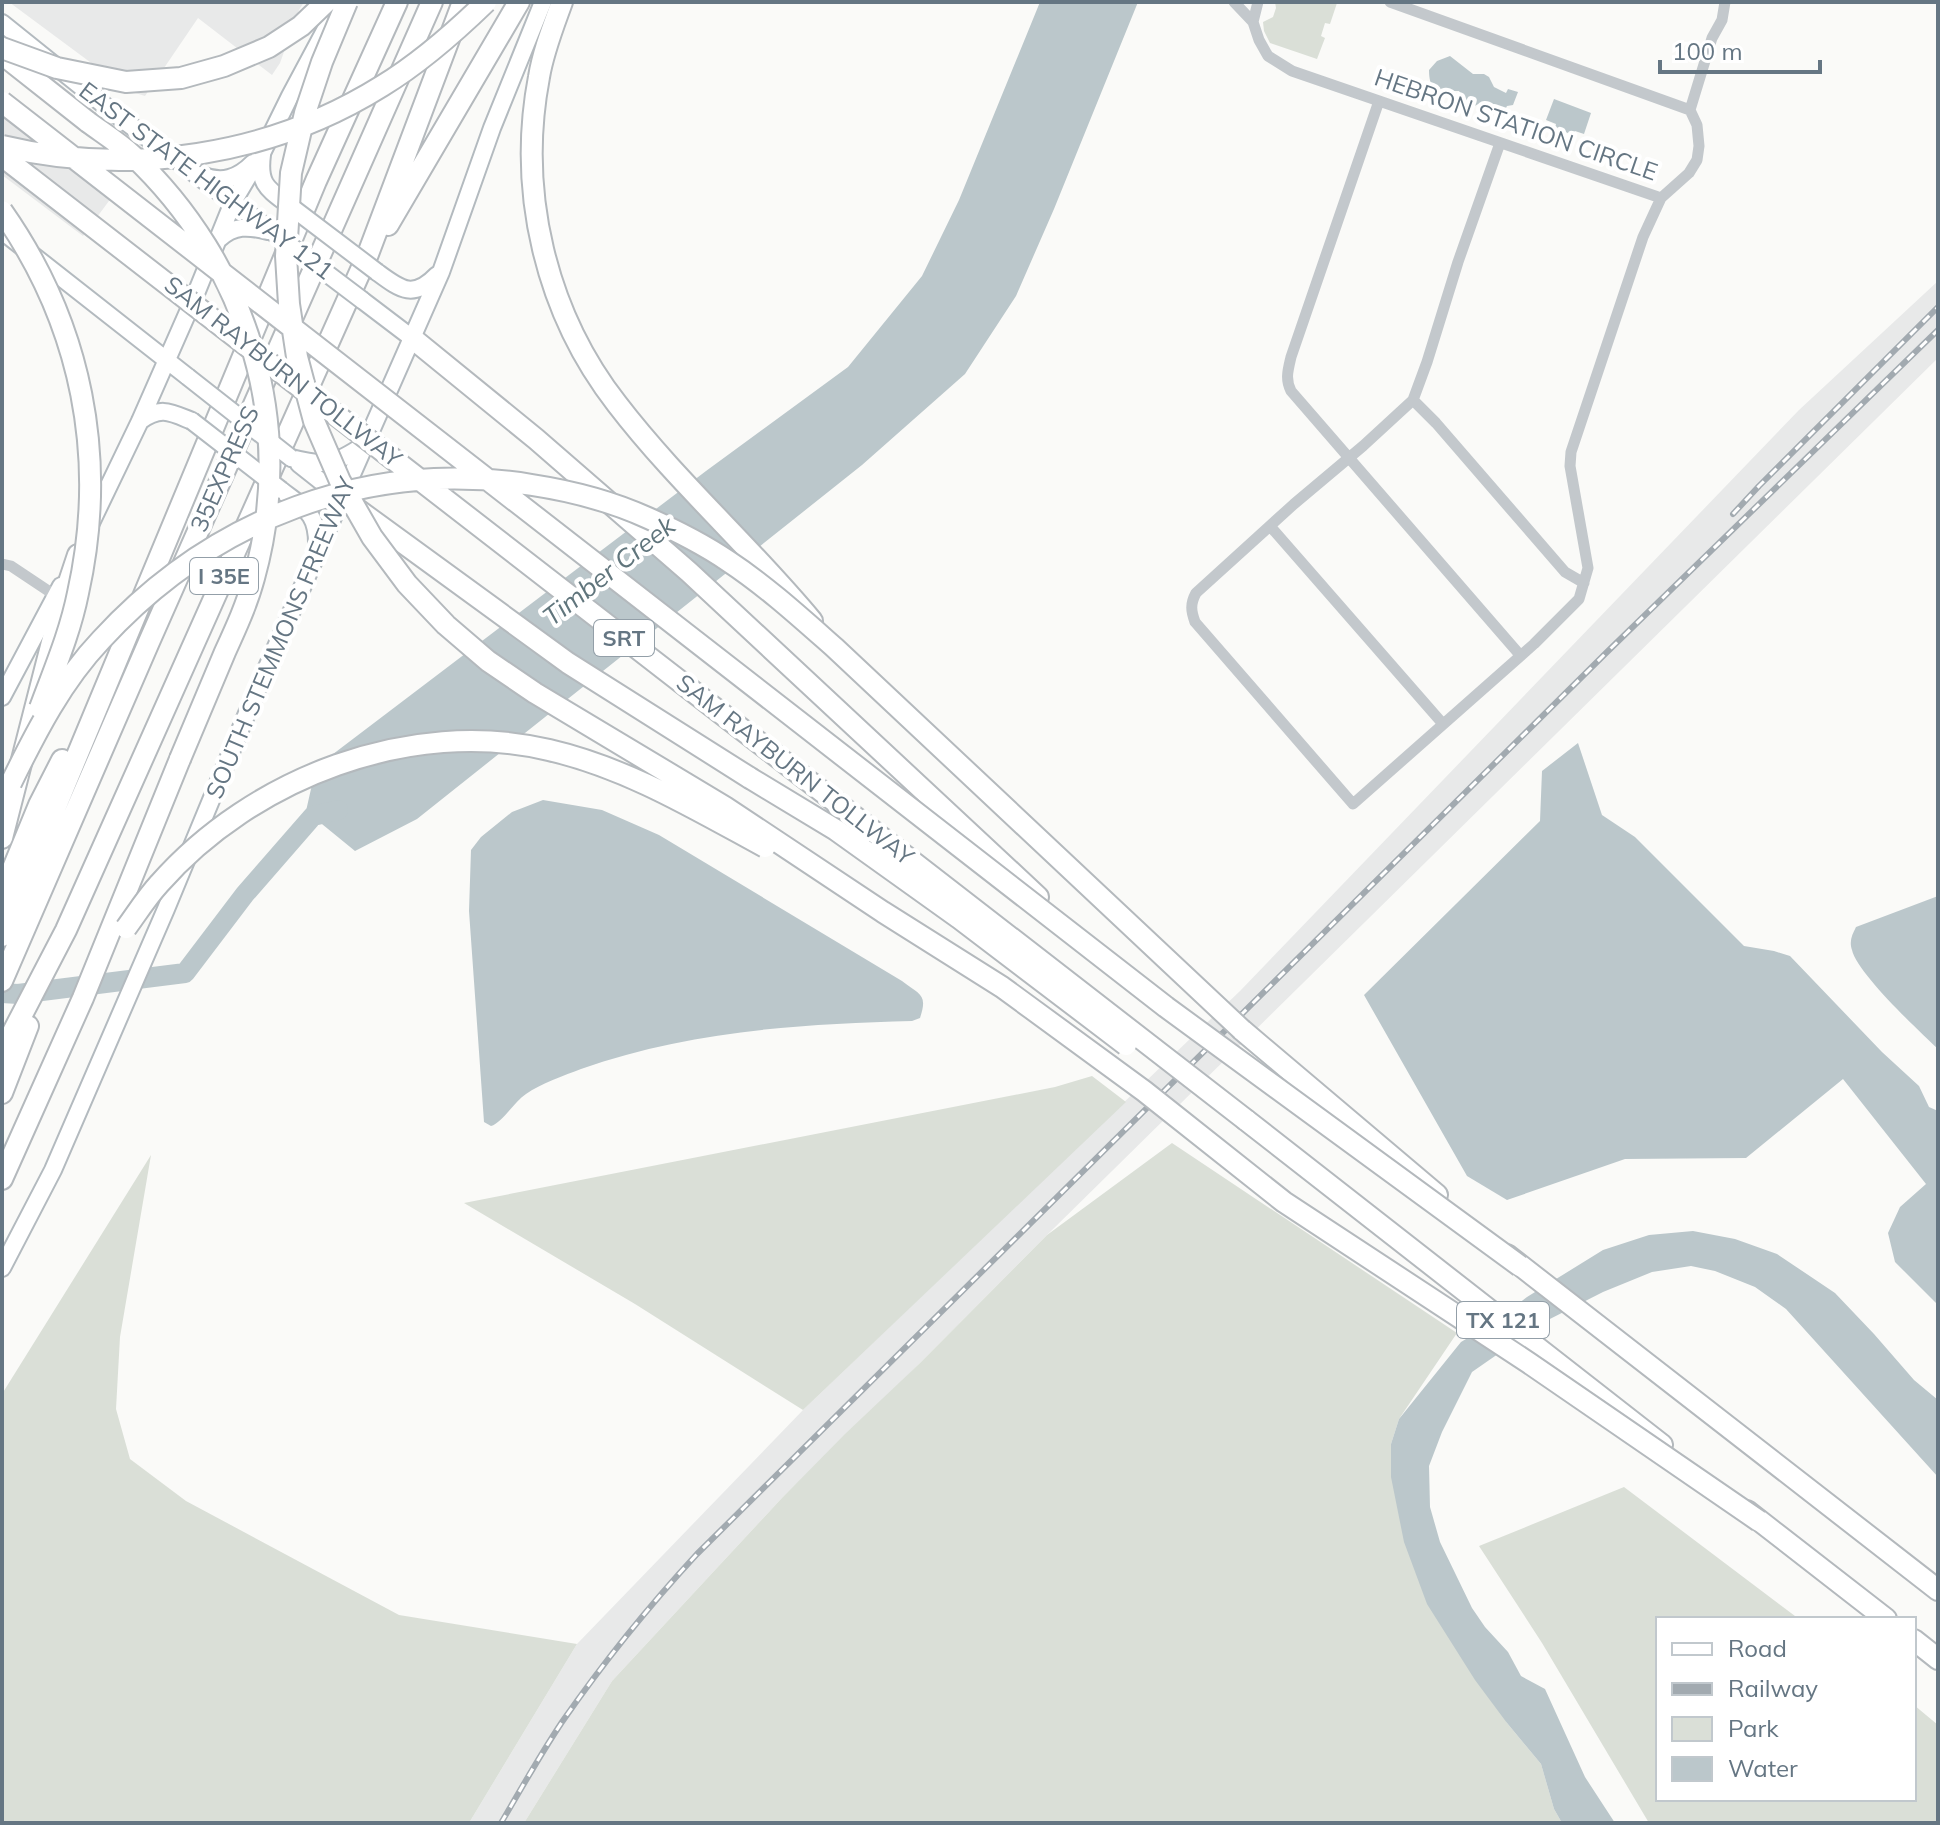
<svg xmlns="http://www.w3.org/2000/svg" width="1940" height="1825" viewBox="0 0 1940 1825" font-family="Mulish,sans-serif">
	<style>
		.built { fill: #e8e9e9 }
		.green { fill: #dadfd7 }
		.water { fill: #bbc7cb }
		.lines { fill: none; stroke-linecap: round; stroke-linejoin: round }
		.river { stroke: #bbc7cb; stroke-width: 20 }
		.secondary-casing { stroke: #b3babf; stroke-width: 20 }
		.highway-casing { stroke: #b4b9bd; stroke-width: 24 }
		.street { stroke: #c3c8cc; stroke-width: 11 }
		.secondary { stroke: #fff; stroke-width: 16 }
		.highway { stroke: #fff; stroke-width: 20 }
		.rail-casing { stroke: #a2aab0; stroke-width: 6 }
		.rail { stroke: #fff; stroke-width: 3; stroke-dasharray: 9; stroke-linecap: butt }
		.secondary-bridge-casing { stroke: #b3babf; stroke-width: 20; stroke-linecap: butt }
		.highway-bridge-casing { stroke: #b4b9bd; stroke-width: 24; stroke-linecap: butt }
		.secondary-bridge { stroke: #fff; stroke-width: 16 }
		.highway-bridge { stroke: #fff; stroke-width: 20 }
		.labels { text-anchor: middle; stroke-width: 8; stroke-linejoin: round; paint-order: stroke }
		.shield { fill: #fff; stroke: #939fa8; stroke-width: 2 }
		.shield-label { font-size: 22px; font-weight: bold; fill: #657683 }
		.street-label { font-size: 24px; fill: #657683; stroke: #fff }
		.water-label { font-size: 26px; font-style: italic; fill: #60757c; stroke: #fff }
	</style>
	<rect width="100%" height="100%" fill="#fafaf8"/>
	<path class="built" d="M 9,2 L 304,2 L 299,10 L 280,63 L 272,75 L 198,18 L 145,96 L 129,91 Z
		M 2,92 L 123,182 L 83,236 L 2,175 Z
		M 1938,281 L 1938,358 L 1047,1235 L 920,1363 L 780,1500 L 612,1681 L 524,1823 L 469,1823 L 577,1644 L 803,1410 L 1240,991 L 1799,410 Z"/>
	<path class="green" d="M 1275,2 L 1337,3 L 1330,24 L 1325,23 L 1321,36 L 1325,38 L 1317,59 L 1270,43 L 1264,31 L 1263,22 L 1273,17 L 1276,8 Z
		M 1092,1076 L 1126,1102 L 803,1410 L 635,1304 L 464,1203 L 1055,1087 Z
		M 1172,1143 L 1457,1333 L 1399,1419 L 1391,1444 L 1507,1723 L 1541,1764 L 1554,1809 L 1562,1823 L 524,1823 L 612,1681 L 780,1500 L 845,1434 L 920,1363 L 1047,1235 Z
		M 151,1155 L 120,1337 L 116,1409 L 130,1459 L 186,1501 L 399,1615 L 577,1644 L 469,1823 L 2,1823 L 2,1394 Z
		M 1624,1487 L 1799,1619 L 1658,1619 L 1658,1799 L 1914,1799 L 1914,1705 L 1938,1725 L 1938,1823 L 1649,1823 L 1542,1643 L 1479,1546 Z"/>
	<path class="water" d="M 1040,2 L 1138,2 L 1054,209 L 1016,296 L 965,374 L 862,465 L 417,819 L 355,851 L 306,811 L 316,767 L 706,471 L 848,367 L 922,276 L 959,200 Z
		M 1450,56 L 1473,74 L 1484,74 L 1489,77 L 1494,87 L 1506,93 L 1508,89 L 1518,92 L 1513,105 L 1507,106 L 1503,114 L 1490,103 C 1481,101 1477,106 1469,108 L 1462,102 L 1461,94 L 1459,91 C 1441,91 1429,95 1429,70 L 1437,61 Z
		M 1554,99 L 1591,113 L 1584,134 L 1575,131 L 1573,135 L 1555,128 L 1556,124 L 1546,120 Z
		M 1578,743 L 1602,815 L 1635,837 L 1744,946 L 1774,951 L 1790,956 L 1882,1052 L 1919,1086 L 1929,1107 L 1938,1111 L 1938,1305 L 1895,1262 L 1888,1233 L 1900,1207 L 1926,1184 L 1843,1079 L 1746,1158 L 1625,1159 L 1507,1200 L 1467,1176 L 1364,995 L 1540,821 L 1542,771 Z
		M 543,800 L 602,810 L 659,835 L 902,981 C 920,995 928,994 920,1018 L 912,1021 C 800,1024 688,1031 581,1069 C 565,1075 540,1084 526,1094 C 514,1102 502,1123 491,1126 L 484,1122 L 469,911 L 471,850 L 481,837 L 512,812 Z
		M 1938,896 L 1938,1049 C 1919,1031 1857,973 1852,950 C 1849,941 1852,935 1856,927 Z
		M 1693,1231 L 1735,1239 L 1777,1254 L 1835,1293 L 1874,1334 L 1914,1380 L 1938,1400 L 1938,1477 L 1786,1309 L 1755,1287 L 1715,1271 L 1691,1266 L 1652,1272 L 1603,1292 L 1544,1322 L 1472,1372 L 1442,1432 L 1429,1466 L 1430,1507 L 1440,1542 L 1472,1608 L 1485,1627 L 1508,1652 L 1521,1676 L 1545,1689 L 1585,1777 L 1615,1823 L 1562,1823 L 1554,1809 L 1541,1764 L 1507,1723 L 1475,1680 L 1427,1604 L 1404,1542 L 1391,1477 L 1391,1444 L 1399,1419 L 1461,1342 L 1496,1321 L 1527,1297 L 1603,1250 L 1649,1235 Z"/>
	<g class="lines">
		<path class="river" d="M 2,993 L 18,994 L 185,973 L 245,894 L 313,816 L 338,810"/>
		<defs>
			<path id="secondary" d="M 2,23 L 114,113 L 278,236
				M 262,155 C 258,185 268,189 290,206
				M 202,175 C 222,184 238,178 253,163
				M 2,231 L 188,377
				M 219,239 C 234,225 248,226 268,231
				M 377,272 C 400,289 413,300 437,275
				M 362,300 L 412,338
				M 140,421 C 161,406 170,412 192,421
				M 291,458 C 326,467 334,465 364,445
				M 299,464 L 342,498
				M 281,490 C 305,509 318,513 317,547
				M 90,525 L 140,421 L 195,296 L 233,202 L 262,153 L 290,96 L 329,23
				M 2,697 L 61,586
				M 2,1268 L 53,1170 L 166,909 L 250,706 L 441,272 L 492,128 L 543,2"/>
			<path id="highway" d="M 562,2 C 553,27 543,52 539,77 C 517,192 546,313 617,404 C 676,481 750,546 812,621
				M 2,54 L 88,122
				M 388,225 L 519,2
				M 412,338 L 536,439 L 689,572 L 1038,897
				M 354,507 L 568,663 L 750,778
				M 2,838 L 62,603 L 78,555
				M 2,895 L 39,805 L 62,760
				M 2,936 L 316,181 L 397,2
				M 2,981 L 149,642 L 432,2
				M 1242,1030 L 1437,1195
				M 2,1053 L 66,930 L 368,254 L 463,2
				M 2,1093 L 28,1026
				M 1246,1120 L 1662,1445
				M 2,1179 L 83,998 L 180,759
				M 1507,1255 L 1938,1590
				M 1747,1511 L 1886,1619
				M 1914,1640 L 1938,1659"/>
		</defs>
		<use href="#secondary" class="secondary-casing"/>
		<use href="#highway" class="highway-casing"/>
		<path class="street" d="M 1234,2 L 1253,22 L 1259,40 L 1268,56 L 1292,71 L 1661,198
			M 1390,2 L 1690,110 L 1697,125 L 1699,146 L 1697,160 L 1689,173 L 1661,198 L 1643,237 L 1571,452 L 1570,466 L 1588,568 L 1579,599 L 1534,644 L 1353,804 L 1195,622 C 1191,611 1190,604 1196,593 L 1294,504 L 1363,446 L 1413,400 L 1427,362 L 1458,262 L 1500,143
			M 1253,22 L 1258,2
			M 1379,101 L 1291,357 C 1288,370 1285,379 1291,391 L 1520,655
			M 1690,110 L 1712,38 L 1722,20 L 1725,2
			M 1413,400 L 1436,423 L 1565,572 L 1584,583
			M 1270,526 L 1443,724
			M 2,564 L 11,566 L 56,596"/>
		<use href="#secondary" class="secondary"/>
		<use href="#highway" class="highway"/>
		<defs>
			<path id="rail" d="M 1733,514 L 1759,486 L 1938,307
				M 501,1823 C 521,1789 540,1755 562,1722 C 603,1663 648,1607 697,1554 L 1606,653 L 1938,330"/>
		</defs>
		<use href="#rail" class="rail-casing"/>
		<use href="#rail" class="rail"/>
		<defs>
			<path id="secondary-bridge" d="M 290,206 L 377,272
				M 280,238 L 362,300
				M 188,377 L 291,458
				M 192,421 L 281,490"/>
			<path id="highway-bridge" d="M 347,2 L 322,62 L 305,113 L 291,173 L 286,256 L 289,304 L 297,357 L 314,421 L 340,481 L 372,537 L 407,584 L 446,625 L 488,661 L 535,693 L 725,807 L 883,912 L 1002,987 L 1144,1091 L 1284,1202 L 1529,1363 L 1759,1521
				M 2,48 L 57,68 L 126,82 L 181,78 L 224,66 L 269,47 L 301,26 L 326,2
				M 2,102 L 1166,1007 L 1520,1266
				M 88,122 C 103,133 119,143 132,155 C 248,264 297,424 254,578 C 247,604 236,628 225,652 C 210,688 195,723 180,759
				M 2,146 C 130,177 270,156 382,86 C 420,63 454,33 486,2
				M 2,156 L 1246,1120
				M 2,211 C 82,325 108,458 78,593 C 70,633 54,670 40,708
				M 750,778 L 836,830 L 959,918 L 1126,1045
				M 11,783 C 36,732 62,681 101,640 C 212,519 368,458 532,485 C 571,491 611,501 648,518 C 675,530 703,544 728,561 C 766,586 801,618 835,648 L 1242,1030
				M 126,928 C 137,913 147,897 159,884 C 252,778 411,717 549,750 C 627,768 695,809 765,847"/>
		</defs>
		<use href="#secondary-bridge" class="secondary-bridge-casing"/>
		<use href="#highway-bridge" class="highway-bridge-casing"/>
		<use href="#secondary-bridge" class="secondary-bridge"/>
		<use href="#highway-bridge" class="highway-bridge"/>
	</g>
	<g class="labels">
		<g class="shield">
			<rect x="190" y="558" width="68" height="36" rx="6"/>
			<rect x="594" y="620" width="60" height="36" rx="6"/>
			<rect x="1457" y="1302" width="92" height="36" rx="6"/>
		</g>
		<g class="shield-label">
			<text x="224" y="584">I 35E</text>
			<text x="624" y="646">SRT</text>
			<text x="1503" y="1328">TX 121</text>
		</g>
		<g class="street-label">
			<text transform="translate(1516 125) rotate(19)" y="8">HEBRON STATION CIRCLE</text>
			<text transform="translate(206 181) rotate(37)" y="8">EAST STATE HIGHWAY 121</text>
			<text transform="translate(283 372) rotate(38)" y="8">SAM RAYBURN TOLLWAY</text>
			<text transform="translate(225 469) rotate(-66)" y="8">35EXPRESS</text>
			<text transform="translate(281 638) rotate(-67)" y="8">SOUTH STEMMONS FREEWAY</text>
			<text transform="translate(795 770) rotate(38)" y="8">SAM RAYBURN TOLLWAY</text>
		</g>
		<g class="water-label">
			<text transform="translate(609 571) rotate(-38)" y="9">Timber Creek</text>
		</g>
	</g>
	<rect width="1940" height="1825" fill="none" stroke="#657683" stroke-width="8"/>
	<rect x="1656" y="1617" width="260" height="184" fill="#ffffff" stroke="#c1c8cd" stroke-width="2"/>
	<rect x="1672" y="1643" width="40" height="12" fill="#ffffff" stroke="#c1c8cd" stroke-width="2"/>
	<text x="1728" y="1657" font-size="24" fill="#657683">Road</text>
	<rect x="1672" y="1683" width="40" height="12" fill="#a2aab0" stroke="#c1c8cd" stroke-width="2"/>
	<text x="1728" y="1697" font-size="24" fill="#657683">Railway</text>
	<rect x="1672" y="1717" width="40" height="24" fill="#dadfd7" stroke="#c1c8cd" stroke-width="2"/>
	<text x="1728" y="1737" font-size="24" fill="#657683">Park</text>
	<rect x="1672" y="1757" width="40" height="24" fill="#bbc7cb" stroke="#c1c8cd" stroke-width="2"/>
	<text x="1728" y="1777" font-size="24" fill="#657683">Water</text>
	<path d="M1660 60v12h160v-12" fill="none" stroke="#657683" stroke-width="4"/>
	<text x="1672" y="60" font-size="24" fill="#657683" stroke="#ffffff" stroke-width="6" paint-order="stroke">100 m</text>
</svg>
